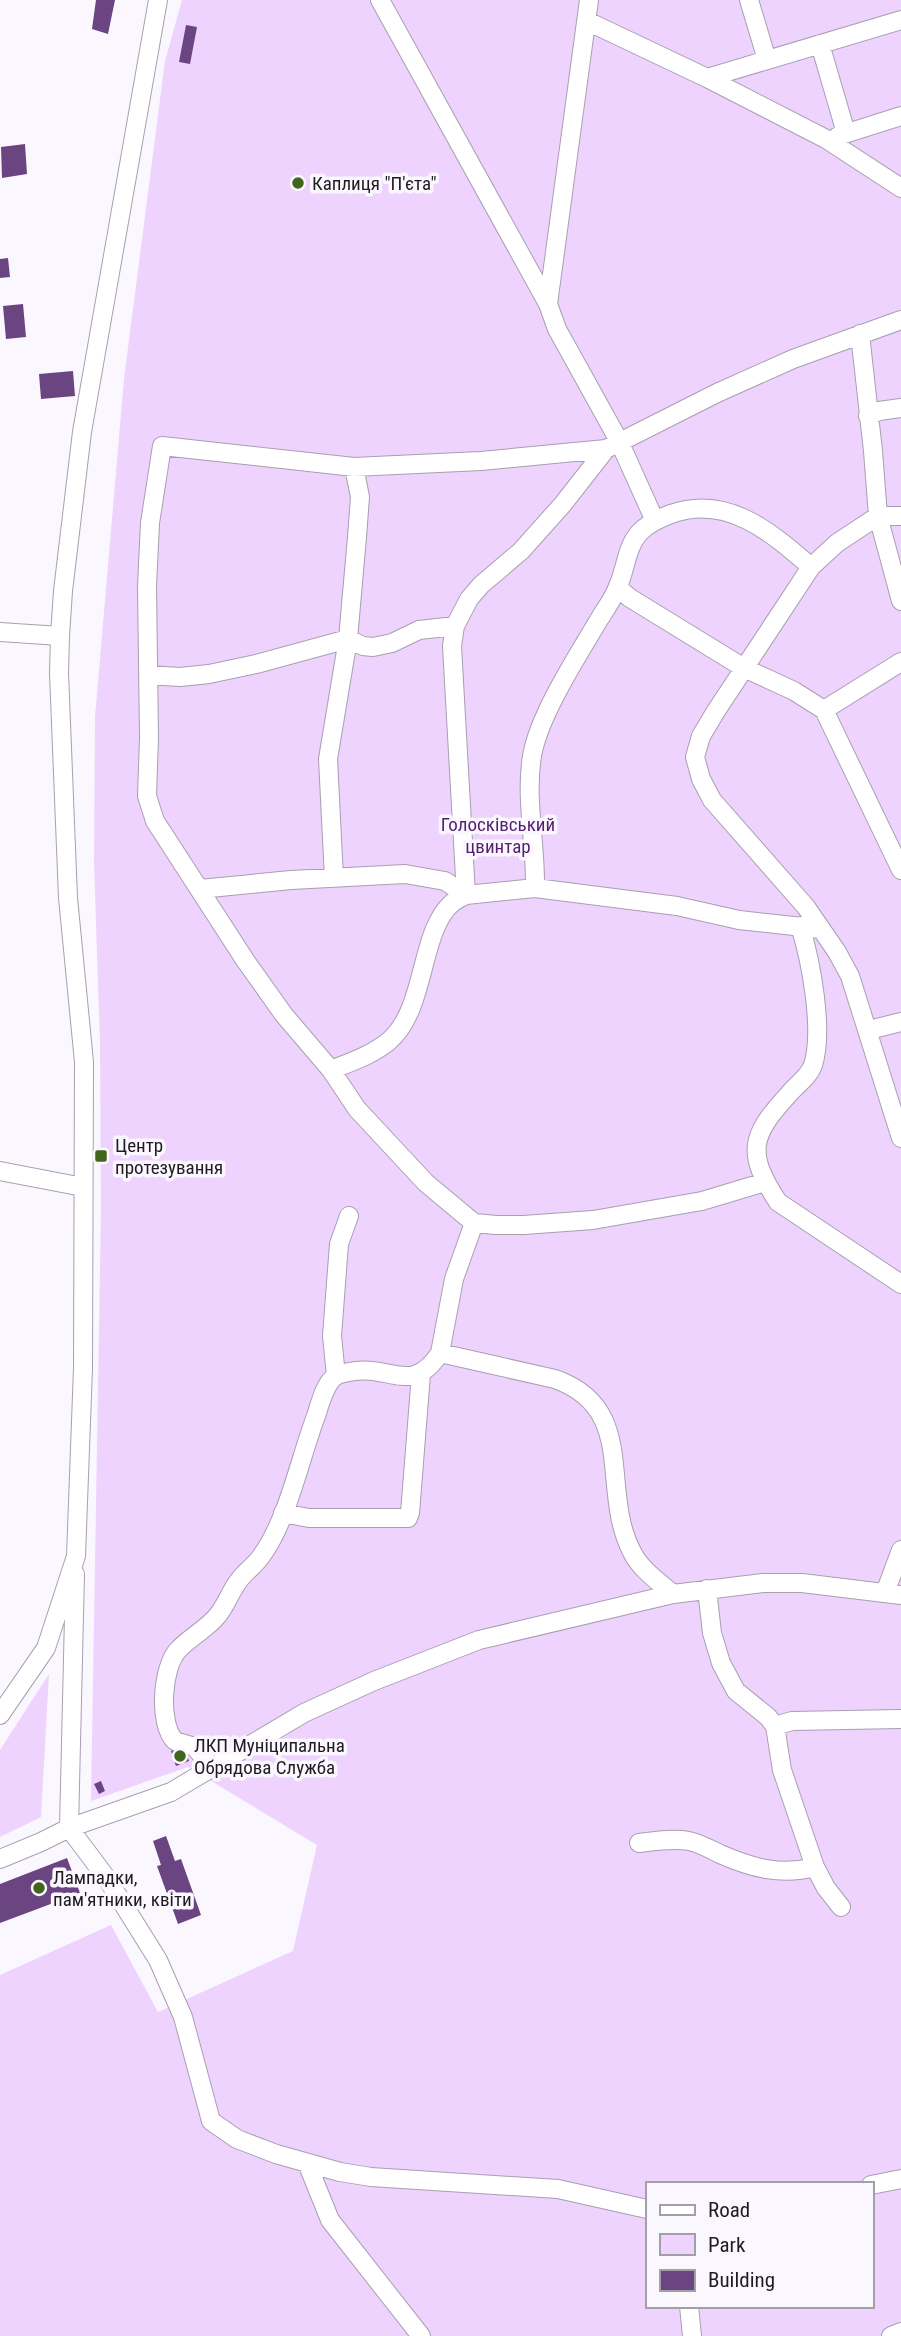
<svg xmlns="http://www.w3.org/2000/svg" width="901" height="2336" viewBox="0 0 901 2336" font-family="'Roboto Condensed',sans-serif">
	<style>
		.green { fill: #edd3fe; fill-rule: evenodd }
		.building { fill: #6b4482 }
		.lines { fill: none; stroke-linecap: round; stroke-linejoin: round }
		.minor-casing { stroke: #a99fb0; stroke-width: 20 }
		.minor { stroke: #fff; stroke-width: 18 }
		.poi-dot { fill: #41651e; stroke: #fbf7fe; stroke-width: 2.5 }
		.labels { text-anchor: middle; stroke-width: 7; stroke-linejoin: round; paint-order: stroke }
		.poi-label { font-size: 19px; fill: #1f1b21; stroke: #fbf7fe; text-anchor: start }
		.park-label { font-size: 19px; fill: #541f6e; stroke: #fbf7fe }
	</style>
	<rect width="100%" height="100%" fill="#fbf7fe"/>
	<path class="green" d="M 182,0 L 901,0 L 901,2336 L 0,2336 L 0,1975 L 111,1925 L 158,2012 L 293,1951 L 317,1845 L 188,1767 L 91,1801 L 101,1209 L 100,1042 L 94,863 L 95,717 L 124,379 L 165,61 ZM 647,2184 L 871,2184 L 871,2306 L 647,2306 Z
		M 49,1674 L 41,1817 L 0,1837 L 0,1750 Z"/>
	<path class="building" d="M 96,0 L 115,0 L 108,34 L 92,29 Z
		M 186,25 L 197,27 L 190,64 L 179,62 Z
		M 25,144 L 27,174 L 2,178 L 1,147 Z
		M 8,258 L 10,277 L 0,278 L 0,259 Z
		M 23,304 L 26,337 L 6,339 L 3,306 Z
		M 73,371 L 75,396 L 41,399 L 39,374 Z
		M 184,1746 L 189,1761 L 176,1766 L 171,1751 Z
		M 101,1781 L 105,1791 L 99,1794 L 94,1784 Z
		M 166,1836 L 175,1861 L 181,1859 L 201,1915 L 178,1924 L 157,1866 L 161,1865 L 153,1841 Z
		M 67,1858 L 80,1893 L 0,1923 L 0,1884 Z"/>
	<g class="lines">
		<defs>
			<path id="minor" d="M 380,0 L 548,304 L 557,329 L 619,441 L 655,521
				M 749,0 L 767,60
				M 587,21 L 707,78 L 826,139 L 901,188
				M 820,44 L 846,133
				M 707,78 L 901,20
				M 838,136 L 901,116
				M 548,304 L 589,0
				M 860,334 L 873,451 L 878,516 L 901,601
				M 868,416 L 879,411 L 901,408
				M 606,449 L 481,461 L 354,467 L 162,446 L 150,523 L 147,586 L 149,738 L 147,796 L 155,821 L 245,960 L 284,1015 L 331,1070 L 357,1109 L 426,1183 L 474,1223 L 496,1225 L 524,1225 L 593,1220 L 702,1201 L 765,1182
				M 901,516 L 878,516 L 837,543 L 811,567 L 716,711 L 701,736 L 695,757 L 701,779 L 712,800 L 806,907 L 837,952 L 850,976 L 901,1138
				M 618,588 L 630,598 L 744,668 L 794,691 L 824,710 L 901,870
				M 0,632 L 60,636
				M 148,675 L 180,677 L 209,674 L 256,664 L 348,639 L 363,646 L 373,647 L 392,643 L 419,630 L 455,626
				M 824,710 L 901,662
				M 334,878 L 328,759 L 348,639 L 357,537 L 360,497 L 354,467
				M 535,888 C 536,845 525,799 532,756 C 539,715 578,655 600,618 C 606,608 614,598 618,586 C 626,569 626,548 639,533 C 647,524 660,518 671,514 C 727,494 771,532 811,567
				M 200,889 L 291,880 L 405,874 L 445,881 L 466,895 L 535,888 L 677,906 L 739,920 L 821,929
				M 800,926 C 811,961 824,1030 813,1065 C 809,1077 797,1084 789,1094 C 750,1136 746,1153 778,1202 L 901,1284
				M 869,1030 L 901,1022
				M 331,1070 C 351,1062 372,1055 389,1041 C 427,1008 419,932 452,903 C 456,900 462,897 466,895 L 452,646 L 455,626 L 469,599 L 481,585 L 521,551 L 563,504 L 606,449 L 717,393 L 793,359 L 901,320
				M 0,1171 L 83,1187
				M 474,1223 L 454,1279 L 440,1353 L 555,1379 C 639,1409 599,1489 632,1552 C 641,1570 658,1581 673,1594
				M 336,1376 L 332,1336 L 339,1244 L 349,1216
				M 283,1513 L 309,1518 L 408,1518 L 410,1513 L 421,1374
				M 707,1589 L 712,1633 L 721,1663 L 736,1691 L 768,1717 L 775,1726 L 782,1770 L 815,1867 L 826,1888 L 841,1907
				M 885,1593 L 901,1550
				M 0,1715 L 46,1648 L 76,1556 L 83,1368 L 84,1062 L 68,898 L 59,673 L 60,636 L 63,591 L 82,432 L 158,0
				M 775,1726 L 792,1721 L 901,1719
				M 212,1768 L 195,1747 L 175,1741 C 158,1724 162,1667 178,1650 C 190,1637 207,1629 218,1615 C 226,1605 230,1593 237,1583 C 244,1572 255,1566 262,1555 C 288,1519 300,1458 316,1416 C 320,1404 324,1386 334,1377 C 338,1374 344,1373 349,1372 C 390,1363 411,1397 440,1353
				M 639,1843 C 655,1841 673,1838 689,1841 C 699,1843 710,1849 720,1854 C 752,1868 781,1876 815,1867
				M 0,1859 L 41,1842 L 69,1828 L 75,1574
				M 307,2163 L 330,2220 L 421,2336
				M 871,2185 L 901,2179
				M 647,2209 L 558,2189 L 371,2177 L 340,2172 L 276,2154 L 237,2139 L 211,2121 L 183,2017 L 158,1960 L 108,1880 L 69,1828 L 171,1792 L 304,1713 L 374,1681 L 479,1640 L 673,1594 L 763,1583 L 802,1583 L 901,1595
				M 689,2306 L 692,2336
				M 891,2336 L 901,2332"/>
		</defs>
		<use href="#minor" class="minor-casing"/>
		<use href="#minor" class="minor"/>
	</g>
	<g class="poi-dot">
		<circle cx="298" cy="183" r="7"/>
		<rect x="94" y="1149" width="14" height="14" rx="3.5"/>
		<circle cx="180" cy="1756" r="7"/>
		<circle cx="39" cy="1888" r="7"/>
	</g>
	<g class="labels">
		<g class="poi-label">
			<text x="312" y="190">Каплиця "П'єта"</text>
			<text x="115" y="1152">Центр<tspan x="115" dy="22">протезування</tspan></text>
			<text x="194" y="1752">ЛКП Муніципальна<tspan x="194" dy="22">Обрядова Служба</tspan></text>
			<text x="53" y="1884">Лампадки,<tspan x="53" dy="22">пам'ятники, квіти</tspan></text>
		</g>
		<g class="park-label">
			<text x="498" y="831">Голосківський<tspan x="498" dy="22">цвинтар</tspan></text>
		</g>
	</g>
	<rect x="646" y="2182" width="228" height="126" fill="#fbf7fe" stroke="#a39fa6" stroke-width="2"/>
	<rect x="660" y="2205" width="35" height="10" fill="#ffffff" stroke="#a39fa6" stroke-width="2"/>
	<text x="708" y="2217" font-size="21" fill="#1f1b21">Road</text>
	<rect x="660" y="2234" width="35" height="21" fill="#edd3fe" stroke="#a39fa6" stroke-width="2"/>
	<text x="708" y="2252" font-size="21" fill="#1f1b21">Park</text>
	<rect x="660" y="2270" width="35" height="21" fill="#6b4482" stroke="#a39fa6" stroke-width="2"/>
	<text x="708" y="2287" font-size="21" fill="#1f1b21">Building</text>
</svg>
